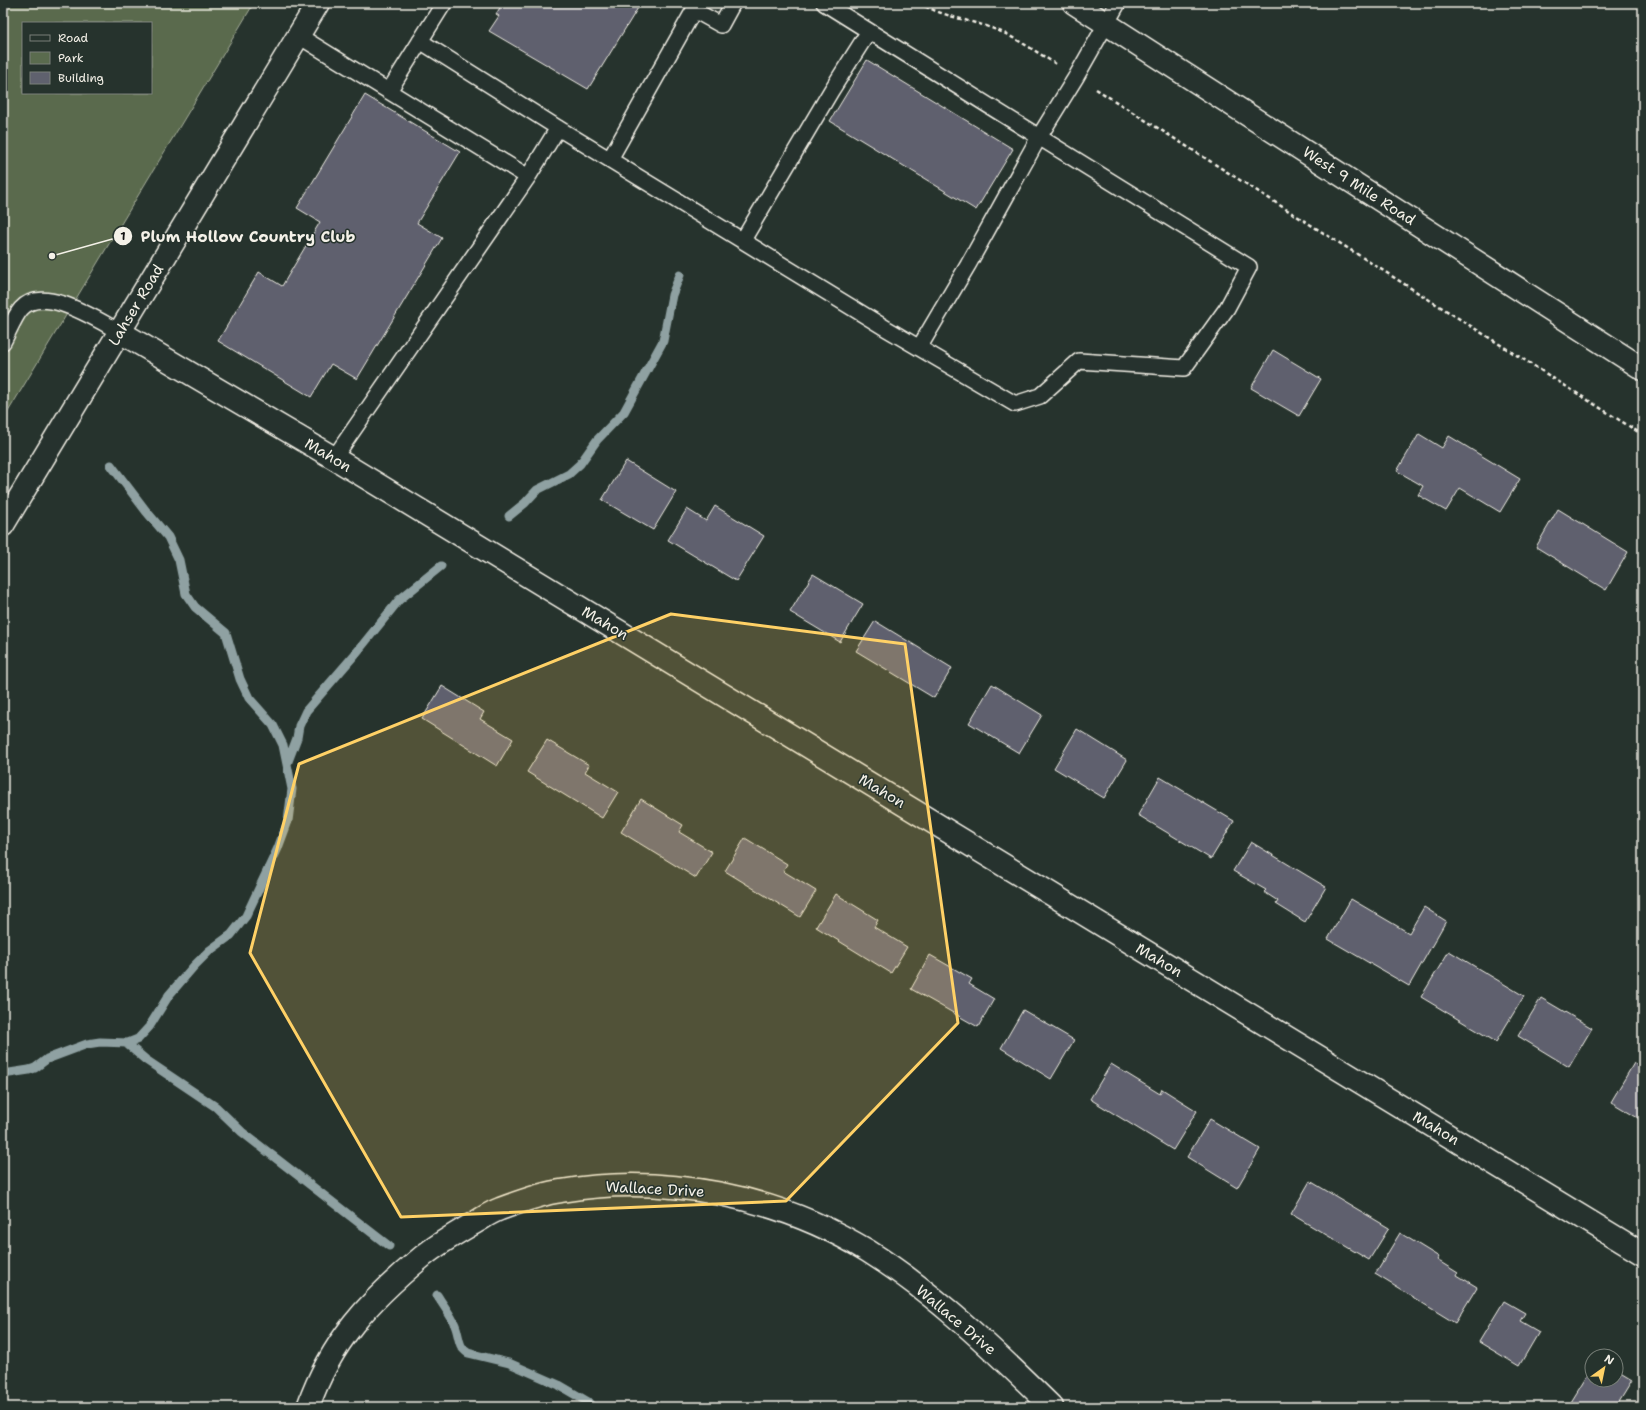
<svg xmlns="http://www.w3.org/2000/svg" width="1646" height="1410" viewBox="0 0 1646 1410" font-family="'Shantell Sans',sans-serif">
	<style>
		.green { fill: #5a6b4e; stroke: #a7ae9b; fill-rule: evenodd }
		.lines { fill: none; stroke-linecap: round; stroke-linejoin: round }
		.stream { stroke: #8fa1a2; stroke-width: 9 }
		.building { fill: #5f616e; stroke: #f4f1e8 }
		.lane-casing { stroke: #f4f1e8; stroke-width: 18 }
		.street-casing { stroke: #f4f1e8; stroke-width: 25 }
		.secondary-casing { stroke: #f4f1e8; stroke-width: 25 }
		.path { stroke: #f4f1e8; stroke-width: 2.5; stroke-dasharray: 4 3; stroke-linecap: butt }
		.lane { stroke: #26332d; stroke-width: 15 }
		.street { stroke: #26332d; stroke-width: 22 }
		.secondary { stroke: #26332d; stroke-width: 22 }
		.marked { fill: #ffd166; fill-opacity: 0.2; stroke: #ffd166; stroke-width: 3; stroke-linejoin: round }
		.labels { text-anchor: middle; stroke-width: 3; stroke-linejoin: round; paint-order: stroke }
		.street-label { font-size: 15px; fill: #f4f1e8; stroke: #26332d }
		.leader { fill: none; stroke: #f4f1e8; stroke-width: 1.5 }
		.callout-dot { fill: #f4f1e8; stroke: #26332d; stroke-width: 1.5 }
		.mark-label { font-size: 12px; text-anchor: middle; font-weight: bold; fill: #111 }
		.callout-label { font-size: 16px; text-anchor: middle; font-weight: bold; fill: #f4f1e8; stroke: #26332d; stroke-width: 3; stroke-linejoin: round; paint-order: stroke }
	</style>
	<rect width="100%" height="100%" fill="#26332d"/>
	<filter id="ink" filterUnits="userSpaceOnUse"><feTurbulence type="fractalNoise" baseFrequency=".025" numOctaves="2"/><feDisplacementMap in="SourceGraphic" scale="8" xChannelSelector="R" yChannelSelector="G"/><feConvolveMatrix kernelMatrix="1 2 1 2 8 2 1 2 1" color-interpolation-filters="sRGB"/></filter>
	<g filter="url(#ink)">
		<path class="green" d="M 3,3 L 254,3 L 3,420 ZM 23,23 L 151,23 L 151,93 L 23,93 Z"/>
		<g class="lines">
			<path class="stream" d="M 509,516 L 525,503 L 537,490 L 569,474 L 580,464 L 597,440 L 624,412 L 663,341 L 672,295 L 680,275
				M 287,764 L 297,738 L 299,726 L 306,711 L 357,652 L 399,600 L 441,566
				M 126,1043 L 146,1060 L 216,1107 L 242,1132 L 389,1246
				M 3,1074 L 29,1070 L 35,1068 L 47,1059 L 87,1044 L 100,1042 L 128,1043 L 138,1039 L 149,1027 L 169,995 L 194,966 L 209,951 L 231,935 L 246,916 L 278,848 L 288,821 L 292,789 L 283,745 L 273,725 L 249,698 L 240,679 L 226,633 L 195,607 L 186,594 L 179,560 L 168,537 L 146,511 L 111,465
				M 437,1295 C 443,1305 451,1315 455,1325 C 460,1337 457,1346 468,1353 L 509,1363 L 559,1385 L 588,1402 L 592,1407"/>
		</g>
		<path class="building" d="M 503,3 L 641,3 L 588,89 L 489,31 L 499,16 L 496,14 Z
			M 867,60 L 1013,149 L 976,210 L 830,121 Z
			M 365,95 L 460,152 L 417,223 L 442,238 L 357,379 L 331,364 L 311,397 L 218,341 L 259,272 L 282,286 L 320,222 L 297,208 Z
			M 1273,350 L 1321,379 L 1299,416 L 1251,388 Z
			M 1419,434 L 1442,448 L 1449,436 L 1520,479 L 1500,512 L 1460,488 L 1446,511 L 1418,495 L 1423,486 L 1397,471 Z
			M 626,461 L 676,492 L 653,530 L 602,500 Z
			M 715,506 L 764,536 L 736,581 L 668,540 L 687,509 L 706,521 Z
			M 1558,509 L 1628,552 L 1606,590 L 1536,547 Z
			M 813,574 L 863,604 L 840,642 L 790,612 Z
			M 875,621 L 952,668 L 934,698 L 856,651 Z
			M 992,684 L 1042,715 L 1019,753 L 969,723 Z
			M 442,686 L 484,712 L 480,719 L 513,739 L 497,766 L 422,719 Z
			M 1077,729 L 1127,760 L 1104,798 L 1054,768 Z
			M 547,740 L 589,765 L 585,772 L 618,792 L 602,818 L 527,772 Z
			M 1160,777 L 1234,821 L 1211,859 L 1138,815 Z
			M 641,799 L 683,825 L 679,832 L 712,852 L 696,878 L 621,832 Z
			M 745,838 L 787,864 L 783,871 L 816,891 L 800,917 L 725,871 Z
			M 1251,842 L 1326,887 L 1305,922 L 1276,904 L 1278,901 L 1264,892 L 1266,890 L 1233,871 Z
			M 836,894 L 878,920 L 874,927 L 907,947 L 891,973 L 816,927 Z
			M 1351,899 L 1409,933 L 1424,907 L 1446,921 L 1409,986 L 1328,939 Z
			M 1449,951 L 1524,996 L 1496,1042 L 1421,997 Z
			M 930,955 L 972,979 L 969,984 L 994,999 L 978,1027 L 911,989 Z
			M 1541,998 L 1592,1028 L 1569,1067 L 1518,1036 Z
			M 1023,1010 L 1074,1040 L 1051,1079 L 1001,1048 Z
			M 1634,1063 L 1643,1068 L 1643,1121 L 1611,1102 Z
			M 1111,1064 L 1160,1094 L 1162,1089 L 1197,1111 L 1173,1150 L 1090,1099 Z
			M 1210,1119 L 1260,1149 L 1237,1188 L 1187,1157 Z
			M 1643,1122 L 1643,1130 L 1639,1128 Z
			M 1310,1181 L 1389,1228 L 1369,1260 L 1291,1214 Z
			M 1400,1233 L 1439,1257 L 1437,1260 L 1458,1273 L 1457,1275 L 1477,1287 L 1455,1323 L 1375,1274 Z
			M 1504,1301 L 1525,1313 L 1520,1321 L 1539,1332 L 1519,1366 L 1479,1342 Z
			M 1592,1368 L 1592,1380 L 1616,1380 L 1616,1372 L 1631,1381 L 1615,1407 L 1568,1407 Z"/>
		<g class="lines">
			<defs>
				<path id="lane" d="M 824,3 L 1039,137 L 968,265 L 919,348
					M 299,36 L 528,177 L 334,458
					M 420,41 L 558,128 L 887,329 L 1015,404 L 1040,396 L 1079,361 L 1184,368 L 1227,308 L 1249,267 L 1039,137 L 1076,77 L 1118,3
					M 389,91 L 444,3
					M 610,159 L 694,10 L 721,25 L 733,3
					M 528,177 L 558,128
					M 743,240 L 831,91 L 869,31
					M 3,342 C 8,333 14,317 21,309 C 43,284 97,320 120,332"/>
				<path id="street" d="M 120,332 L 334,458 L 1643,1254
					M 308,1407 C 331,1341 369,1301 422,1257 C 439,1243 457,1233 476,1222 C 483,1218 491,1212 500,1209 C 516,1203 544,1193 561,1191 C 664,1173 778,1196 868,1251 C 936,1294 995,1351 1052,1407"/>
				<path id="secondary" d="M 1074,3 L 1643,369
					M 3,525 L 318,3"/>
			</defs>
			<use href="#lane" class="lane-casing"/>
			<use href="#street" class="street-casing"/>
			<use href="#secondary" class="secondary-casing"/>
			<path class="path" d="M 919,3 C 940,15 963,19 986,26 C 1011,34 1033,50 1056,64
				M 1096,89 L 1643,435"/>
			<use href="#lane" class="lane"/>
			<use href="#street" class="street"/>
			<use href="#secondary" class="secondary"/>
		</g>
	</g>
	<path class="marked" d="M 671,614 L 905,644 L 958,1023 L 786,1201 L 401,1217 L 250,953 L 299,764 Z"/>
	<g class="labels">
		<g class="street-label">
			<text transform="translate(1359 186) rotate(33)" y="5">West 9 Mile Road</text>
			<text transform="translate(136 305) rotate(-59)" y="5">Lahser Road</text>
			<text transform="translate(328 455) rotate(31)" y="5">Mahon</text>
			<text transform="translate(605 623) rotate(31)" y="5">Mahon</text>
			<text transform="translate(882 791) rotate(31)" y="5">Mahon</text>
			<text transform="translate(1159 960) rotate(31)" y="5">Mahon</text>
			<text transform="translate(1436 1128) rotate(31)" y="5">Mahon</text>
			<text transform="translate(655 1189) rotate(3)" y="5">Wallace Drive</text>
			<text transform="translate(956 1320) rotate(40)" y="5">Wallace Drive</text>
		</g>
	</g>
	<path class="leader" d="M52 256L123 236"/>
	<g class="callout-dot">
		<circle cx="52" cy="256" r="4"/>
		<circle cx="123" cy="236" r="10"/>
	</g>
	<g class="mark-label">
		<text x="123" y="240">1</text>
	</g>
	<g class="callout-label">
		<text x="248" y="242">Plum Hollow Country Club</text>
	</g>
	<rect width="1646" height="1410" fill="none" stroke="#26332d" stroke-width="16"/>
	<rect x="8" y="8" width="1630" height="1394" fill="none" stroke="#f4f1e8" stroke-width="1.5" filter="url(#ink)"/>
	<rect x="22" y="22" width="130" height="72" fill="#26332d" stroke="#787f78"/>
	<rect x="30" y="35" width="20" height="6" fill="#26332d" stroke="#787f78"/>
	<text x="58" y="42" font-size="12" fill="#f4f1e8">Road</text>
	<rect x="30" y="52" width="20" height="12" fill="#5a6b4e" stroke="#787f78"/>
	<text x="58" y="62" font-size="12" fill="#f4f1e8">Park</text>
	<rect x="30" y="72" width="20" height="12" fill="#5f616e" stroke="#787f78"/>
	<text x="58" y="82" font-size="12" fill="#f4f1e8">Building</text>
	<g transform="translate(1604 1368) rotate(33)"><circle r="19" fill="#26332d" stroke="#787f78"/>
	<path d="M0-3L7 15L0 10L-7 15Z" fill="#ffd166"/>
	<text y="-6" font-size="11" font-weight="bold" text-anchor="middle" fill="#f4f1e8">N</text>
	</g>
</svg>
